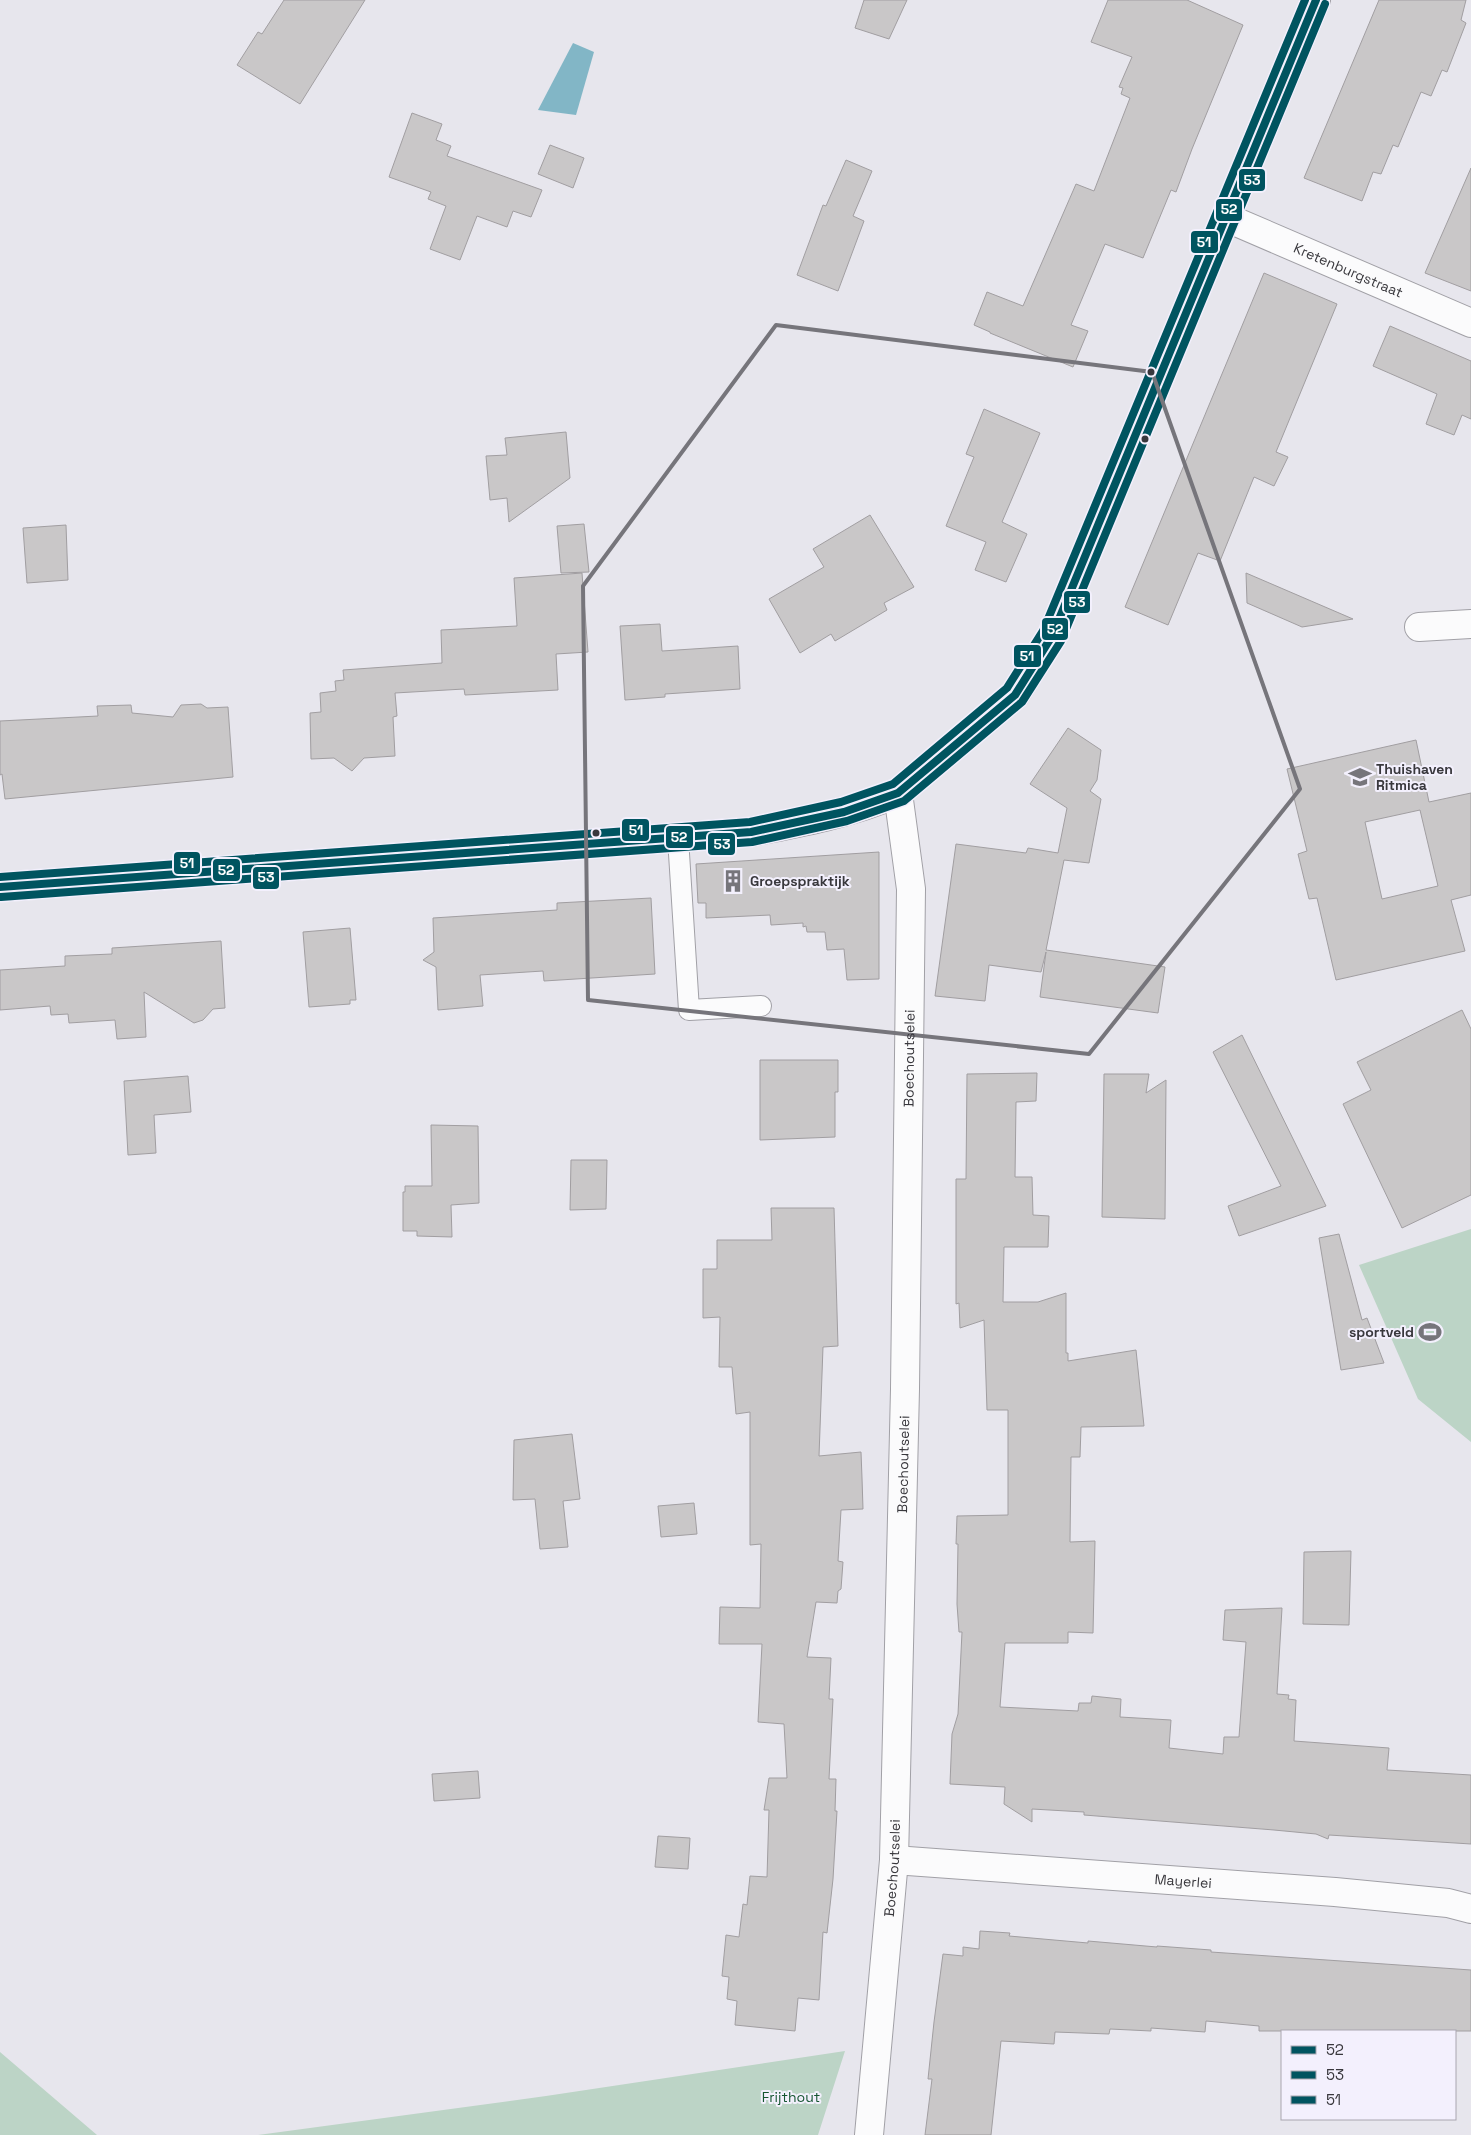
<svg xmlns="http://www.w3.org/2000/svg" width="1471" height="2135" viewBox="0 0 1471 2135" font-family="'Space Grotesk',sans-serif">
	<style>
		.green { fill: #bcd4c6 }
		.water { fill: #82b6c6 }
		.building { fill: #c9c7c8; stroke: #a19ea1; fill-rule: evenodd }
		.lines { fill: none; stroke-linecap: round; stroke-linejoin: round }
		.service-casing { stroke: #a1a0a6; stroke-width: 22 }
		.minor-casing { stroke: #a1a0a6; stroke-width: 30 }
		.service { stroke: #fbfbfc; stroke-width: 20 }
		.minor { stroke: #fbfbfc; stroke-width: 28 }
		.bus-1-casing { stroke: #f3f0fd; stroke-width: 11 }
		.bus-2-casing { stroke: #f3f0fd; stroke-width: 11 }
		.bus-3-casing { stroke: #f3f0fd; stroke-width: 11 }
		.bus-1 { stroke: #005460; stroke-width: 8 }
		.bus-2 { stroke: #005460; stroke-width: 8 }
		.bus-3 { stroke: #005460; stroke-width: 8 }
		.marked { fill: none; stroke: #76757b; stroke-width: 4; stroke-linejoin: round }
		.bus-dot { fill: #39383d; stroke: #f3f0fd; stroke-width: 2 }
		.labels { text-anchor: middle; stroke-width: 4; stroke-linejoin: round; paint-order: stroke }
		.street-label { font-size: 14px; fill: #39383d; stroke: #f3f0fd }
		.poi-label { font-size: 14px; font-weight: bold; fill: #39383d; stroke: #f3f0fd; text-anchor: start }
		.park-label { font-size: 14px; fill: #155531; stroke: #f3f0fd }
		.line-badge { stroke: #f3f0fd; stroke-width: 2 }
		.badge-label { font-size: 14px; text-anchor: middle; font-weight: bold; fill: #fff }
	</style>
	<rect width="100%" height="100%" fill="#e7e6ed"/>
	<path class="green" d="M 1471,1229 L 1471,1442 L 1418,1399 L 1359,1265 Z
		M 845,2051 L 818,2135 L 258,2135 L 546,2096 Z
		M 0,2052 L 97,2135 L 0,2135 Z"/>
	<path class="water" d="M 573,43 L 594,52 L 576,115 L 538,110 Z"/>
	<path class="building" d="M 284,0 L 365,0 L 300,104 L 237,65 L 258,32 L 262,34 Z
		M 864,0 L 907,0 L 889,39 L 855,28 Z
		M 1108,0 L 1187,0 L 1243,25 L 1192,149 L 1176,192 L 1171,190 L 1143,258 L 1105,244 L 1071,325 L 1088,331 L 1073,367 L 990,333 L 990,332 L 974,325 L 987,292 L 1023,306 L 1076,184 L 1094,191 L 1130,98 L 1121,94 L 1123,88 L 1119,87 L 1132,57 L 1091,42 Z
		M 1379,0 L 1466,0 L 1461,20 L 1466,23 L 1447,72 L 1442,70 L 1431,96 L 1421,92 L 1398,147 L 1393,145 L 1381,174 L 1373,172 L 1362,201 L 1304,178 Z
		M 412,113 L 442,124 L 436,140 L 451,146 L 447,156 L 542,190 L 531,217 L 513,211 L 507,227 L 477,216 L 460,260 L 430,249 L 446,206 L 428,199 L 431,192 L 389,177 Z
		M 550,145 L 584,158 L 573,188 L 538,174 Z
		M 846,160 L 872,171 L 853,216 L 864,221 L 838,291 L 797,275 L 823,205 L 826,206 Z
		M 1471,168 L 1471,291 L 1425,273 Z
		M 1264,273 L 1337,304 L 1276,452 L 1288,457 L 1274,486 L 1254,477 L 1220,561 L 1198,553 L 1168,625 L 1125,607 Z
		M 1390,326 L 1471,361 L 1471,419 L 1462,415 L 1454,435 L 1426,424 L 1437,394 L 1373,366 Z
		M 984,409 L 1040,433 L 1002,522 L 1027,534 L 1006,582 L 975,570 L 986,542 L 946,526 L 974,457 L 966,454 Z
		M 566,432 L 570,478 L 509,522 L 507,498 L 490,500 L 486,456 L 507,455 L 505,438 Z
		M 870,515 L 914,587 L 884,603 L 887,610 L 835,641 L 831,634 L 800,653 L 769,599 L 824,567 L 813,549 Z
		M 584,524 L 589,572 L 561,573 L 557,526 Z
		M 66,525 L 68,580 L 27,583 L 23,528 Z
		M 582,573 L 588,652 L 556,654 L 558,690 L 465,695 L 464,689 L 395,693 L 397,716 L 393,717 L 395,756 L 364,758 L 352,771 L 334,758 L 311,759 L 310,713 L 321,712 L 320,693 L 336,691 L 335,681 L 344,680 L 343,670 L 442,663 L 441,630 L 517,626 L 514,578 Z
		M 1246,573 L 1353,619 L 1302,627 L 1247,603 Z
		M 660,624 L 662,651 L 738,646 L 740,689 L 665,694 L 665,697 L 625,700 L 620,626 Z
		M 201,704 L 207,708 L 228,707 L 233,777 L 5,799 L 2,774 L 0,775 L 0,721 L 98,716 L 97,706 L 131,705 L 132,713 L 173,717 L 181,705 Z
		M 1068,728 L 1101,750 L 1097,780 L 1090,791 L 1101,799 L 1089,863 L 1064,860 L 1046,950 L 1165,967 L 1158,1013 L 1040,997 L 1046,952 L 1041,972 L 989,965 L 985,1001 L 935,996 L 956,844 L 1026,853 L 1028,848 L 1058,853 L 1067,808 L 1030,784 Z
		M 1416,740 L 1429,802 L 1471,793 L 1471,895 L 1451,900 L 1465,951 L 1336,980 L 1317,898 L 1309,899 L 1298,854 L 1307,851 L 1287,769 ZM 1420,810 L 1438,886 L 1382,899 L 1365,822 Z
		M 879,852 L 879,979 L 847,980 L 844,949 L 827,950 L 825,932 L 807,932 L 806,926 L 803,927 L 803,923 L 771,925 L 770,915 L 706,918 L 706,903 L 698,903 L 696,864 Z
		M 651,898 L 655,974 L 544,981 L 543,971 L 480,975 L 483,1006 L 438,1010 L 436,967 L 423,960 L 434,952 L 433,918 L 557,910 L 557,903 Z
		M 350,928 L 356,1000 L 350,1000 L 350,1004 L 309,1007 L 303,932 Z
		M 221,941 L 225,1008 L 213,1009 L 203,1020 L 194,1023 L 144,992 L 146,1037 L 117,1039 L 115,1020 L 69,1023 L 68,1014 L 51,1015 L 50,1006 L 0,1010 L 0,970 L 65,966 L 65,956 L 112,954 L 112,948 Z
		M 1462,1010 L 1471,1029 L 1471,1195 L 1402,1228 L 1343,1104 L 1371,1090 L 1357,1062 Z
		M 1242,1035 L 1326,1206 L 1239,1236 L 1228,1206 L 1281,1186 L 1213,1052 Z
		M 760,1060 L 838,1060 L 838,1092 L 835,1092 L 835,1137 L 760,1140 Z
		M 1037,1073 L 1036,1101 L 1016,1102 L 1015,1177 L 1032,1177 L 1033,1215 L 1049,1216 L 1048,1247 L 1004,1247 L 1003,1302 L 1038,1302 L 1066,1293 L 1066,1353 L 1068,1353 L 1068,1361 L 1136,1350 L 1144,1426 L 1081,1427 L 1080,1457 L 1071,1457 L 1070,1542 L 1095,1541 L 1093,1633 L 1068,1632 L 1068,1643 L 1005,1643 L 1000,1707 L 1078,1711 L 1079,1703 L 1091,1703 L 1092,1696 L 1121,1699 L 1120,1717 L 1171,1720 L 1169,1748 L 1223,1754 L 1224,1737 L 1239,1737 L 1246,1642 L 1223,1640 L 1225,1610 L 1282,1608 L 1277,1694 L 1289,1695 L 1288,1699 L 1296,1700 L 1294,1741 L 1389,1748 L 1387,1770 L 1471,1775 L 1471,1844 L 1329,1835 L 1328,1839 L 1316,1834 L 1274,1830 L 1084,1815 L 1084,1812 L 1032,1809 L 1032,1822 L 1004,1804 L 1005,1787 L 950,1784 L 952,1734 L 958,1714 L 962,1632 L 959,1632 L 957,1604 L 958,1544 L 956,1544 L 957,1516 L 1008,1515 L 1008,1410 L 987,1410 L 984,1320 L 960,1328 L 959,1303 L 956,1304 L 956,1179 L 966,1179 L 967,1074 Z
		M 1104,1074 L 1149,1074 L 1146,1093 L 1166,1080 L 1165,1219 L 1102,1217 Z
		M 188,1076 L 191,1112 L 154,1115 L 156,1153 L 128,1155 L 124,1081 Z
		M 431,1125 L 478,1126 L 479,1203 L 451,1205 L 452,1237 L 417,1236 L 417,1231 L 403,1231 L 403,1192 L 405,1192 L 405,1186 L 432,1186 Z
		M 571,1160 L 607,1160 L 606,1209 L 570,1210 Z
		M 771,1208 L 834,1208 L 838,1346 L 823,1347 L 819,1456 L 861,1452 L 862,1478 L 863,1509 L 841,1510 L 838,1561 L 843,1562 L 841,1589 L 838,1591 L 837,1603 L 816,1602 L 807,1657 L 831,1658 L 829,1699 L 833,1699 L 829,1779 L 836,1779 L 835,1811 L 837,1811 L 833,1879 L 827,1933 L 823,1932 L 819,2000 L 798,1998 L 795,2031 L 735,2025 L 737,2001 L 727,1999 L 729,1977 L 722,1976 L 726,1935 L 739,1937 L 743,1904 L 747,1905 L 750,1876 L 767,1877 L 769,1810 L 764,1810 L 769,1778 L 787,1778 L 784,1724 L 758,1722 L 762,1644 L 719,1644 L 720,1607 L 760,1608 L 761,1544 L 750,1545 L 750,1412 L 736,1414 L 732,1367 L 719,1367 L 720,1317 L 703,1318 L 703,1269 L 717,1269 L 717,1240 L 772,1240 Z
		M 1339,1234 L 1362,1320 L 1367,1318 L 1384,1363 L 1341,1370 L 1319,1238 Z
		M 572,1434 L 580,1499 L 563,1501 L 568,1547 L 540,1549 L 535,1499 L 513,1500 L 514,1440 Z
		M 694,1503 L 697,1534 L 661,1537 L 658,1506 Z
		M 1351,1551 L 1349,1625 L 1303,1624 L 1304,1552 Z
		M 478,1771 L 480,1798 L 434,1801 L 432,1774 Z
		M 658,1836 L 690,1838 L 688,1869 L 655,1867 Z
		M 980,1931 L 1010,1933 L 1009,1936 L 1088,1943 L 1088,1941 L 1157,1947 L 1157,1946 L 1211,1950 L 1211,1952 L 1471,1970 L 1471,2031 L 1259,2031 L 1259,2026 L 1206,2021 L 1205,2032 L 1151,2028 L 1151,2031 L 1110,2029 L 1109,2034 L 1055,2032 L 1054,2044 L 1001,2041 L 991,2135 L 925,2135 L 932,2079 L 928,2079 L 934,2022 L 943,1954 L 963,1956 L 963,1947 L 979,1949 Z"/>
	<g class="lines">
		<defs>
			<path id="service" d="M 678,838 L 689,1010 L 761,1006"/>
			<g id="minor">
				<path id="s1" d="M 1227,218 L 1471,323"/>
				<path d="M 1419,627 L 1471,624"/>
				<path d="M 0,887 L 751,832 C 800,823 852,813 898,793 L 1015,695 L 1052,636 L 1316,0"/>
				<path id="s2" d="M 894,1860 L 1335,1892 L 1448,1903 L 1471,1909"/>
				<path id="s3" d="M 869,2135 L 894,1860 L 905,1389 L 911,889 L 898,793"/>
			</g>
		</defs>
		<use href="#service" class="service-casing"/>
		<use href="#minor" class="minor-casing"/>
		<use href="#service" class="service"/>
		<use href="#minor" class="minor"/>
		<defs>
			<path id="bus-1" d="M 0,887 L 751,832 L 844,812 L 898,793 L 1015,695 L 1052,636 L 1316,0"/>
			<path id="bus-2" d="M 1,897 L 752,842 L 847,821 L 904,801 L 1022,702 L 1061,641 L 1325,4"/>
			<path id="bus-3" d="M 0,877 L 750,822 L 841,802 L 893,784 L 1007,688 L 1043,631 L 1305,0"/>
		</defs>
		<use href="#bus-1" class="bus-1-casing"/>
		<use href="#bus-2" class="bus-2-casing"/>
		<use href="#bus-3" class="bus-3-casing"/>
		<use href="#bus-1" class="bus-1"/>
		<use href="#bus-2" class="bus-2"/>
		<use href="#bus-3" class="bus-3"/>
	</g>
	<path class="marked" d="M 776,325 L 1152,372 L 1300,789 L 1089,1054 L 588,1000 L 583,586 Z"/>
	<defs>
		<symbol id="school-bare" viewBox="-9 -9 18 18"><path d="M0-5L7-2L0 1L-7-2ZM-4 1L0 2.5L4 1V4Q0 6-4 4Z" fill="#76757b" stroke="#f3f0fd" stroke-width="2.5" paint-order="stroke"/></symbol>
		<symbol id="building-bare" viewBox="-9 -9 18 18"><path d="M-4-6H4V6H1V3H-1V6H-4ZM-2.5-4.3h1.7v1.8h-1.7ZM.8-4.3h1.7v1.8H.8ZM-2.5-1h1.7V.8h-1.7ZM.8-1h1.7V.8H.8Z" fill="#76757b" stroke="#f3f0fd" stroke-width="2.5" paint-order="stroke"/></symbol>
		<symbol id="stadium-bare" viewBox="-9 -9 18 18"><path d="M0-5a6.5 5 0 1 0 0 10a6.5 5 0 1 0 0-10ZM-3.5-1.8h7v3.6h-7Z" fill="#76757b" stroke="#f3f0fd" stroke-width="2.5" paint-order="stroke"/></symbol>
	</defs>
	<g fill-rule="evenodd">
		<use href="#school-bare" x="1344" y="761" width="32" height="32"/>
		<use href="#building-bare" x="717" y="865" width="32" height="32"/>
		<use href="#stadium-bare" x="1414" y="1316" width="32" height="32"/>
	</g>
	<g class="bus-dot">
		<circle cx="1151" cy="372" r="4.5"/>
		<circle cx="1145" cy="439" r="4.5"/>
		<circle cx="596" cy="833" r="4.5"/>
	</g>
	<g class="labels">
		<g class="street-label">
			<text dy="5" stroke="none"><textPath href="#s1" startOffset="132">Kretenburgstraat</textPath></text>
			<text dy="5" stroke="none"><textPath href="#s3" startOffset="1078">Boechoutselei</textPath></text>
			<text dy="5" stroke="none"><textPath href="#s3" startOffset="672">Boechoutselei</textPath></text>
			<text dy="5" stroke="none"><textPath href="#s3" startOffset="268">Boechoutselei</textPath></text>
			<text dy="5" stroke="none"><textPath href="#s2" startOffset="290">Mayerlei</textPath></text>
		</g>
		<g class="poi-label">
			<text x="1376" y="774">Thuishaven<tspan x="1376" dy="16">Ritmica</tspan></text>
			<text x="750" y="886">Groepspraktijk</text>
			<text x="1414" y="1337" text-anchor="end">sportveld</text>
		</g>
		<g class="park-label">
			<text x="791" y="2102">Frijthout</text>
		</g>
	</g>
	<g class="line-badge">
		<rect x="1238" y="168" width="28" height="24" rx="5" fill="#005460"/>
		<rect x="1215" y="198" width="28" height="24" rx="5" fill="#005460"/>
		<rect x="1190" y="230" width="29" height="24" rx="5" fill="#005460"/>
		<rect x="1063" y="590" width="28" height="24" rx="5" fill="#005460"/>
		<rect x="1041" y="617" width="28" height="24" rx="5" fill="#005460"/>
		<rect x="1013" y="644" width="29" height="24" rx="5" fill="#005460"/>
		<rect x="621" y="818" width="29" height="24" rx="5" fill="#005460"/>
		<rect x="665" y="825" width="29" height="24" rx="5" fill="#005460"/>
		<rect x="707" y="832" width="29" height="24" rx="5" fill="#005460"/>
		<rect x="173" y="851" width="28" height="24" rx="5" fill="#005460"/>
		<rect x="212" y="858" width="29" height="24" rx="5" fill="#005460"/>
		<rect x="252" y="866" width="28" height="24" rx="5" fill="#005460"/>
	</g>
	<g class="badge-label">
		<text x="1252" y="185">53</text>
		<text x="1229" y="214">52</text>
		<text x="1204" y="247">51</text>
		<text x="1077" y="607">53</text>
		<text x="1055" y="634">52</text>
		<text x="1027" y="661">51</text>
		<text x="636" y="835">51</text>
		<text x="679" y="842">52</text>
		<text x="722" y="849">53</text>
		<text x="187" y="868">51</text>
		<text x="226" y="875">52</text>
		<text x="266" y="882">53</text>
	</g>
	<rect x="1281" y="2030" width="175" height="90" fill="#f3f0fd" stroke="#a9a6b0"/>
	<rect x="1291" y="2046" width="25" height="8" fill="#005460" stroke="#a9a6b0"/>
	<text x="1326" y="2055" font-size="15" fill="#39383d">52</text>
	<rect x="1291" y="2071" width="25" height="8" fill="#005460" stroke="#a9a6b0"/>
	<text x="1326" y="2080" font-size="15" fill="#39383d">53</text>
	<rect x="1291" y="2096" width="25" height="8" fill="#005460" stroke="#a9a6b0"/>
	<text x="1326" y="2105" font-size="15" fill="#39383d">51</text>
</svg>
